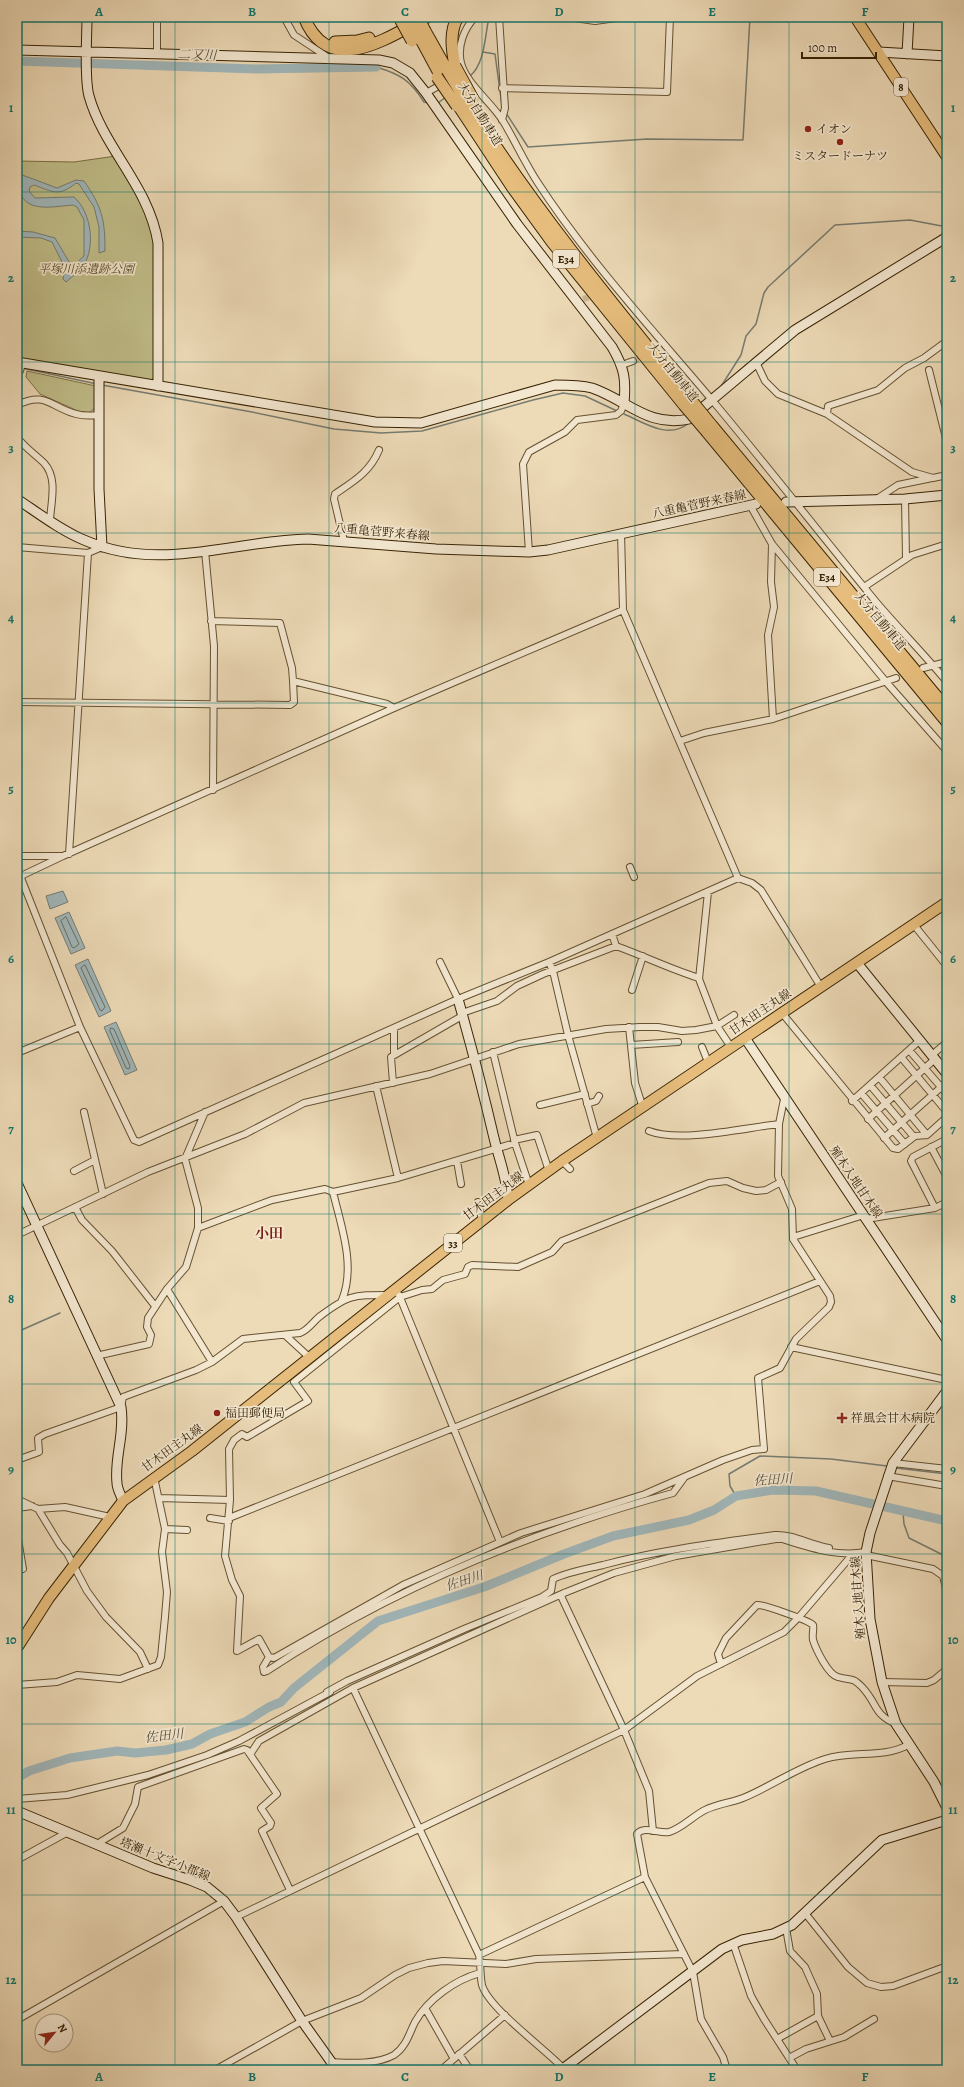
<svg xmlns="http://www.w3.org/2000/svg" width="964" height="2087" viewBox="0 0 964 2087" font-family="Alegreya,'Noto Serif JP',serif">
	<style>
		.green { fill: #c0bd89; stroke: #7c7046 }
		.water { fill: #a0b7bb; stroke: #767c72 }
		.lines { fill: none; stroke-linecap: round; stroke-linejoin: round }
		.shore { stroke: #6c6d60; stroke-width: 1 }
		.stream { stroke: #767c72; stroke-width: 1.5 }
		.river { stroke: #a0b7bb; stroke-width: 9 }
		.street-tunnel { stroke: #c9b593; stroke-width: 6; stroke-dasharray: 6 3; stroke-linecap: butt }
		.street-casing { stroke: #655131; stroke-width: 8 }
		.secondary-casing { stroke: #382304; stroke-width: 11 }
		.primary-casing { stroke: #382304; stroke-width: 12 }
		.highway-casing { stroke: #382304; stroke-width: 13 }
		.street { stroke: #f3e7d0; stroke-width: 6 }
		.secondary { stroke: #f3e7d0; stroke-width: 9 }
		.primary { stroke: #e6bd7c; stroke-width: 10 }
		.highway { stroke: #e6bd7c; stroke-width: 11 }
		.highway-bridge-casing { stroke: #382304; stroke-width: 13; stroke-linecap: butt }
		.highway-bridge { stroke: #e6bd7c; stroke-width: 11 }
		.grid { fill: none; stroke: #0f766e; stroke-width: 1; stroke-opacity: 0.55 }
		.poi-dot { fill: #8f2418; stroke: #f3e7d0; stroke-width: 1.5 }
		.labels { text-anchor: middle; stroke-width: 3.5; stroke-linejoin: round; paint-order: stroke }
		.shield { fill: #f3e7d0; stroke: #705e41; stroke-width: 1 }
		.shield-label { font-size: 11px; font-weight: bold; fill: #382304 }
		.street-label { font-size: 12px; fill: #382304; stroke: #f3e7d0 }
		.poi-label { font-size: 12px; fill: #382304; stroke: #f3e7d0; text-anchor: start }
		.park-label { font-size: 12px; font-style: italic; fill: #5a4a25; stroke: #f3e7d0 }
		.water-label { font-size: 13px; font-style: italic; fill: #574f3b; stroke: #f3e7d0 }
		.quarter-label { font-size: 14px; font-weight: bold; fill: #7a1f14; stroke: #f3e7d0 }
		.neatline { fill: none; stroke: #0f766e; stroke-width: 1.5 }
		.grid-label { font-size: 13px; text-anchor: middle; font-weight: bold; fill: #0f766e }
	</style>
	<rect width="100%" height="100%" fill="#eddab7"/>
	<filter id="stains"><feTurbulence type="fractalNoise" baseFrequency=".005" numOctaves="4"/><feColorMatrix values="0 0 0 0 .2 0 0 0 0 .09 0 0 0 0 .02 0 0 0 .5 -.17"/></filter>
	<radialGradient id="worn" r=".72"><stop offset=".6" stop-color="#630" stop-opacity="0"/><stop offset="1" stop-color="#630" stop-opacity=".3"/></radialGradient>
	<path class="green" d="M 116,156 L 146,208 L 156,242 L 154,378 L 150,381 L 105,375 L 17,357 L 17,161 L 74,162 Z
		M 27,371 L 96,386 L 95,408 L 89,413 L 78,411 L 40,394 L 26,377 Z"/>
	<path class="water" d="M 17,173 L 57,188 L 76,180 L 84,181 C 102,207 105,219 105,251 L 99,253 L 99,227 L 94,207 L 79,184 L 76,183 C 59,197 53,192 34,185 L 30,187 L 29,191 L 35,198 L 74,197 C 90,211 95,241 86,261 C 82,269 73,276 66,282 L 63,279 L 65,268 L 52,242 L 41,238 L 17,237 L 17,231 L 33,232 L 55,238 L 72,267 L 84,256 L 84,220 L 77,207 L 73,205 C 42,208 17,214 17,173 Z
		M 63,891 L 68,902 L 50,909 L 46,896 Z
		M 69,912 L 85,948 L 71,954 L 55,918 Z
		M 88,959 L 111,1011 L 99,1017 L 75,965 Z
		M 116,1022 L 137,1070 L 125,1075 L 104,1027 Z"/>
	<g class="lines">
		<path class="shore" d="M 66,917 L 79,944 L 74,948 L 72,947 L 61,921 Z
			M 85,965 L 105,1007 L 102,1011 L 100,1010 L 81,968 Z
			M 111,1028 L 114,1029 L 130,1066 L 129,1069 L 126,1068 L 110,1031 Z"/>
		<path class="stream" d="M 483,52 L 495,54 L 502,106
			M 376,67 C 400,74 410,80 424,102 L 428,103
			M 470,76 C 485,64 485,35 489,17
			M 438,103 L 446,97
			M 506,113 L 528,147 L 647,139 L 743,140 L 750,17
			M 22,368 L 97,384
			M 102,385 L 252,412 L 334,429 L 381,433 L 422,431 L 533,400 L 563,393 L 585,396 L 617,411
			M 720,388 L 741,355 L 746,336 L 756,324 L 764,293 L 768,287 L 835,225 L 910,220 L 947,227
			M 624,414 C 645,423 668,440 689,423
			M 17,907 L 20,906
			M 17,1332 L 60,1313
			M 896,1468 L 947,1474
			M 736,1496 L 730,1486 L 729,1474 L 760,1456 L 831,1459 L 887,1466
			M 903,1512 L 904,1524 L 909,1538 L 947,1557"/>
		<path class="river" d="M 17,61 L 257,69 L 376,67
			M 17,1778 L 29,1771 L 70,1758 L 117,1751 L 135,1753 L 166,1750 L 192,1744 L 210,1734 L 245,1722 L 269,1707 L 281,1702 L 294,1688 L 378,1621 L 484,1587 L 564,1554 L 613,1536 L 689,1520 L 714,1510 L 736,1496 L 773,1490 L 816,1491 L 947,1521"/>
		<path class="street-tunnel" d="M 583,299 L 597,295
			M 633,361 L 662,354"/>
		<defs>
			<path id="street" d="M 284,17 L 294,35 L 329,58
				M 475,17 C 464,29 457,46 461,63 C 466,83 491,102 503,121 C 515,141 525,163 538,183 C 589,261 652,329 712,400 C 768,467 822,536 877,603 C 900,630 925,655 947,682
				M 499,17 L 505,108 L 502,120
				M 568,17 L 595,21 L 623,17
				M 157,55 L 157,17
				M 502,88 L 667,92 L 670,17
				M 426,93 L 444,83
				M 756,362 L 765,381 L 778,394 L 827,414 L 912,472 L 933,478 L 947,475
				M 622,365 L 633,361
				M 929,370 L 947,442
				M 17,372 L 20,371 L 22,363
				M 17,405 C 46,391 50,407 76,414 C 83,416 90,416 98,415
				M 827,414 L 828,406 L 878,390 L 905,368 L 924,358 L 947,341
				M 17,437 C 25,448 35,454 44,463 C 58,478 51,502 50,520
				M 905,499 L 906,558
				M 875,500 L 898,485 L 932,478
				M 750,505 L 772,544 L 887,683 L 947,751
				M 621,533 L 623,610
				M 344,541 L 334,499 L 335,494 C 354,481 370,472 379,450
				M 772,544 L 771,582 L 774,607 L 768,635 L 773,719
				M 17,547 L 88,553 L 102,547
				M 205,551 L 214,646 L 213,790
				M 529,552 L 523,464 L 529,452 L 565,432 L 577,420 L 616,415 L 621,411 L 624,404
				M 864,587 L 912,555 L 947,544
				M 211,621 L 280,623 L 292,668 L 293,681
				M 923,668 L 947,662
				M 17,702 L 290,705 L 294,702 L 293,681 L 387,704 L 394,708
				M 680,741 L 704,733 L 773,719 L 896,678
				M 69,854 L 88,553
				M 17,856 L 61,856
				M 630,867 L 634,877
				M 738,878 L 623,610 L 394,708 L 63,856 L 23,875 L 21,878 L 80,1027 L 134,1140 L 139,1142 L 458,999 L 549,962 L 738,878 L 752,883 L 761,890 L 821,987
				M 708,892 L 699,979 L 717,1026 L 731,1047
				M 914,925 L 947,966
				M 612,934 L 616,946 C 644,956 670,969 699,978
				M 440,962 L 458,999
				M 549,962 L 553,971 L 568,1035 L 597,1138
				M 632,990 L 643,956
				M 462,1013 L 497,1001 L 517,986 L 543,974 L 616,946
				M 782,1013 L 893,1148 L 898,1149 L 915,1136 L 927,1135 L 947,1117
				M 629,1027 L 635,1083 L 643,1108
				M 394,1028 L 394,1055
				M 631,1045 L 678,1042
				M 702,1047 L 708,1062
				M 909,1050 L 947,1094
				M 493,1052 L 515,1143
				M 17,1053 L 80,1027
				M 932,1055 L 947,1042
				M 901,1057 L 947,1112
				M 879,1077 L 927,1135
				M 393,1083 L 391,1057 L 462,1016
				M 870,1085 L 914,1137
				M 376,1086 L 398,1178
				M 861,1093 L 905,1144
				M 852,1101 L 919,1041
				M 587,1104 L 596,1101 L 599,1096
				M 540,1105 L 585,1094
				M 84,1112 L 103,1194
				M 868,1119 L 935,1059
				M 649,1131 C 680,1143 744,1128 779,1124
				M 884,1138 L 947,1082
				M 514,1140 L 537,1135 L 549,1171
				M 931,1147 L 947,1177
				M 457,1161 L 461,1184
				M 562,1161 L 570,1169
				M 74,1171 L 95,1160
				M 781,1182 L 766,1190 L 756,1191 L 743,1188 L 727,1181 L 709,1183 L 562,1241 L 552,1252 L 518,1267 L 472,1265 L 468,1267 L 465,1274 L 443,1280 L 432,1289 L 422,1290 L 400,1297 L 294,1382 L 308,1401 L 247,1437 L 242,1434 L 234,1440 L 229,1449 L 230,1500 L 225,1556 L 232,1580 L 240,1596 L 237,1651 L 259,1639 L 269,1657 L 274,1658 L 403,1585 L 521,1533 L 645,1494 L 723,1460 L 752,1450 L 764,1449 L 758,1378 L 780,1368 L 796,1339 L 829,1307 L 831,1302 L 830,1296 L 793,1239 L 792,1209 L 778,1176 L 779,1124 L 784,1099
				M 333,1192 C 341,1226 356,1266 342,1300
				M 478,1202 L 482,1220
				M 75,1207 L 82,1220 L 112,1251 L 155,1306
				M 935,1208 L 911,1161 L 913,1157 L 947,1139
				M 866,1219 L 935,1208 L 947,1202
				M 198,1228 L 272,1200 L 325,1189 L 333,1192 L 398,1178 L 515,1143 L 529,1185
				M 17,1235 L 148,1172 L 245,1134 L 304,1103 L 430,1074 L 519,1044 L 606,1029 L 640,1027 L 658,1027 L 682,1031 L 696,1030 L 717,1026 L 734,1015
				M 793,1237 L 864,1215
				M 167,1289 L 212,1362
				M 399,1295 L 500,1542
				M 285,1335 L 309,1357
				M 791,1347 L 947,1380
				M 96,1356 L 149,1344 L 151,1335 L 147,1327 L 148,1318 L 167,1289 L 186,1267 L 198,1228 L 198,1208 L 185,1159 L 205,1112
				M 17,1460 L 39,1452 L 38,1438 L 45,1434 L 121,1407 L 123,1397 L 196,1370 L 212,1362 L 243,1339 L 300,1333 C 308,1330 312,1323 319,1317 C 348,1295 352,1295 388,1295
				M 893,1463 L 947,1469
				M 887,1476 L 947,1486
				M 159,1498 L 230,1500
				M 17,1499 L 38,1509 L 65,1507 L 110,1517
				M 17,1508 L 32,1506
				M 38,1509 L 60,1545 L 67,1553 L 87,1591 L 106,1617 L 140,1652 L 148,1669
				M 210,1518 L 229,1521
				M 229,1518 L 820,1281
				M 165,1529 L 187,1530
				M 17,1533 L 23,1569 L 17,1571
				M 866,1555 L 933,1569 L 943,1576 L 947,1592
				M 564,1593 L 561,1596 L 624,1730 L 649,1791 L 653,1831
				M 269,1657 L 263,1667 L 264,1672 L 267,1671 C 391,1589 530,1532 673,1493 L 684,1478
				M 721,1664 L 718,1654 L 726,1638 L 757,1605 C 762,1604 808,1620 813,1625 C 814,1629 812,1634 813,1640 C 816,1649 828,1675 838,1677 C 851,1681 851,1676 862,1687 C 878,1704 873,1714 896,1724
				M 882,1682 L 927,1683 L 934,1680 L 947,1669
				M 17,1685 L 57,1682 L 77,1675 L 120,1679 L 158,1665 L 161,1657 L 165,1617 L 167,1592 L 162,1552 L 165,1529 L 154,1477
				M 353,1688 L 479,1955 C 481,1965 480,1976 482,1985 C 489,2009 547,2050 565,2070
				M 327,1692 L 347,1681 L 464,1629 L 542,1597 L 551,1591 L 553,1579 C 568,1572 586,1569 603,1565 C 659,1550 717,1543 775,1535 C 793,1534 810,1545 829,1548
				M 251,1753 L 259,1741 L 353,1688 L 564,1593 L 614,1573 L 676,1556 L 776,1539 L 782,1539 C 811,1548 836,1557 866,1552
				M 17,1799 L 67,1795 L 148,1775 L 207,1755 L 239,1741 L 330,1692
				M 97,1844 L 123,1828 L 135,1804 L 138,1787 L 244,1749 L 247,1750 L 277,1794 L 261,1808 L 271,1823 L 270,1826 L 262,1831 L 290,1890
				M 17,1860 L 68,1832
				M 805,1913 L 848,1967 L 867,1983 L 881,1987 L 893,1986 L 947,1966
				M 236,1917 L 624,1730 L 697,1676 L 784,1632 L 799,1617 L 852,1555
				M 786,1928 L 790,1951 L 805,1967 L 817,1994 L 818,2016 L 830,2041
				M 733,1943 L 751,1996 L 764,2019 L 797,2070
				M 479,1955 L 645,1877
				M 425,2008 L 454,2059
				M 17,2020 L 224,1901
				M 777,2039 L 818,2016
				M 459,2054 L 470,2070
				M 789,2058 L 806,2049 L 844,2037 L 874,2019
				M 330,2062 C 350,2063 376,2065 394,2055 C 406,2047 409,2034 415,2022 C 428,1999 455,1980 480,1973
				M 215,2070 L 302,2021 L 361,1998 L 395,1975 L 409,1968 L 428,1963 L 443,1961 L 506,1964 L 536,1959 L 684,1954
				M 441,2070 L 505,2015
				M 727,2070 L 723,2057 L 701,2019 L 693,1972 L 645,1877 L 637,1834 C 644,1825 659,1834 669,1832 C 681,1829 693,1816 705,1810 C 717,1804 730,1803 743,1798 C 770,1787 796,1768 825,1759 C 853,1750 882,1759 908,1745"/>
			<path id="secondary" d="M 87,17 C 87,37 84,78 89,96 C 104,149 149,186 158,243 L 158,386
				M 17,50 L 379,60 L 393,63 L 410,73 L 426,93 L 517,224 L 612,347 C 625,369 626,380 624,404
				M 879,52 L 947,56
				M 907,54 L 909,17
				M 17,362 L 375,422 L 421,423 L 555,385 C 568,385 580,385 592,388 C 627,400 648,428 689,419 L 795,330 L 947,237
				M 99,377 L 99,489 L 102,547
				M 17,499 C 38,513 60,530 84,540 C 160,573 230,541 308,539 L 436,549 L 529,552 L 548,550 L 756,504
				M 786,502 L 905,499 L 947,495
				M 857,963 L 947,1074
				M 458,999 C 471,1045 483,1091 494,1138 C 499,1159 507,1178 508,1200
				M 745,1038 L 947,1340
				M 17,1183 L 121,1407 C 125,1435 114,1458 117,1483 C 117,1489 121,1495 123,1501
				M 947,1391 L 893,1463 L 870,1533 L 866,1552 L 870,1619 L 882,1682 L 896,1724 L 934,1782 L 947,1808
				M 17,1811 L 153,1868 L 190,1880 L 207,1887 L 224,1901 L 236,1917 L 302,2021 L 337,2070
				M 564,2068 L 722,1949 L 742,1940 L 773,1934 L 792,1925 L 882,1840 L 947,1820"/>
			<path id="primary" d="M 855,17 L 947,157
				M 17,1648 L 49,1598 L 123,1501 L 192,1451 L 508,1200 L 562,1161 L 947,902"/>
			<path id="highway" d="M 304,17 C 329,79 387,38 427,17
				M 425,31 L 447,70
				M 418,34 L 440,75
				M 335,42 L 357,41 L 369,38
				M 455,66 C 452,50 449,31 458,17
				M 466,101 C 533,207 612,303 691,400
				M 458,105 L 512,187 L 552,242 L 684,405
				M 713,427 L 947,709
				M 707,432 L 947,722"/>
		</defs>
		<use href="#street" class="street-casing"/>
		<use href="#secondary" class="secondary-casing"/>
		<use href="#primary" class="primary-casing"/>
		<use href="#highway" class="highway-casing"/>
		<use href="#street" class="street"/>
		<use href="#secondary" class="secondary"/>
		<use href="#primary" class="primary"/>
		<use href="#highway" class="highway"/>
		<defs>
			<path id="highway-bridge" d="M 399,17 L 412,41
				M 409,17 L 418,34
				M 418,17 L 425,31
				M 455,66 L 473,99
				M 447,70 L 466,101
				M 437,77 L 457,106
				M 691,400 L 713,427
				M 684,405 L 707,432"/>
		</defs>
		<use href="#highway-bridge" class="highway-bridge-casing"/>
		<use href="#highway-bridge" class="highway-bridge"/>
	</g>
	<path class="grid" d="M 175,17 L 175,2070M 329,17 L 329,2070M 482,17 L 482,2070M 635,17 L 635,2070M 789,17 L 789,2070M 17,192 L 947,192M 17,362 L 947,362M 17,533 L 947,533M 17,703 L 947,703M 17,873 L 947,873M 17,1044 L 947,1044M 17,1214 L 947,1214M 17,1384 L 947,1384M 17,1554 L 947,1554M 17,1724 L 947,1724M 17,1895 L 947,1895"/>
	<g class="poi-dot">
		<circle cx="808" cy="129" r="4"/>
		<circle cx="840" cy="142" r="4"/>
		<circle cx="217" cy="1413" r="4"/>
		<path d="M840 1412h4v4h4v4h-4v4h-4v-4h-4v-4h4z"/>
	</g>
	<g class="labels">
		<g class="shield">
			<rect x="894" y="78" width="14" height="18" rx="3"/>
			<rect x="553" y="250" width="26" height="18" rx="3"/>
			<rect x="814" y="568" width="26" height="18" rx="3"/>
			<rect x="444" y="1234" width="18" height="18" rx="3"/>
		</g>
		<g class="shield-label">
			<text x="901" y="91">8</text>
			<text x="566" y="263">E34</text>
			<text x="827" y="581">E34</text>
			<text x="453" y="1247">33</text>
		</g>
		<g class="street-label">
			<text transform="translate(480 114) rotate(58)" y="4">大分自動車道</text>
			<text transform="translate(673 372) rotate(51)" y="4">大分自動車道</text>
			<text transform="translate(699 504) rotate(-12)" y="4">八重亀菅野来春線</text>
			<text transform="translate(382 532) rotate(5)" y="4">八重亀菅野来春線</text>
			<text transform="translate(880 621) rotate(50)" y="4">大分自動車道</text>
			<text transform="translate(760 1012) rotate(-34)" y="4">甘木田主丸線</text>
			<text transform="translate(856 1182) rotate(56)" y="4">殖木入地甘木線</text>
			<text transform="translate(493 1196) rotate(-37)" y="4">甘木田主丸線</text>
			<text transform="translate(172 1448) rotate(-36)" y="4">甘木田主丸線</text>
			<text transform="translate(858 1598) rotate(-94)" y="4">殖木入地甘木線</text>
			<text transform="translate(165 1859) rotate(22)" y="4">塔瀬十文字小郡線</text>
		</g>
		<g class="poi-label">
			<text x="816" y="133">イオン</text>
			<text x="840" y="160" text-anchor="middle">ミスタードーナツ</text>
			<text x="225" y="1417">福田郵便局</text>
			<text x="851" y="1422">祥風会甘木病院</text>
		</g>
		<g class="park-label">
			<text x="86" y="273">平塚川添遺跡公園</text>
		</g>
		<g class="water-label">
			<text transform="translate(197 54) rotate(2)" y="5">二又川</text>
			<text transform="translate(773 1479) rotate(-4)" y="5">佐田川</text>
			<text transform="translate(464 1580) rotate(-18)" y="5">佐田川</text>
			<text transform="translate(164 1735) rotate(-7)" y="5">佐田川</text>
		</g>
		<g class="quarter-label">
			<text x="269" y="1238">小田</text>
		</g>
	</g>
	<rect width="964" height="2087" fill="none" stroke="#eddab7" stroke-width="44"/>
	<g transform="translate(54 2033) rotate(61)"><circle r="19" fill="#f3e7d0" stroke="#a8997e"/>
	<path d="M0-3L7 15L0 10L-7 15Z" fill="#8f2418"/>
	<text y="-6" font-size="11" font-weight="bold" text-anchor="middle" fill="#382304">N</text>
	</g>
	<path d="M802 52v6h74v-6" fill="none" stroke="#382304" stroke-width="2"/>
	<text x="808" y="52" font-size="12" fill="#382304" stroke="#f3e7d0" stroke-width="3" paint-order="stroke">100 m</text>
	<rect x="22" y="22" width="920" height="2043" class="neatline"/>
	<g class="grid-label">
		<text x="99" y="16">A</text>
		<text x="252" y="16">B</text>
		<text x="405" y="16">C</text>
		<text x="559" y="16">D</text>
		<text x="712" y="16">E</text>
		<text x="865" y="16">F</text>
		<text x="11" y="112">1</text>
		<text x="953" y="112">1</text>
		<text x="11" y="282">2</text>
		<text x="953" y="282">2</text>
		<text x="11" y="452">3</text>
		<text x="953" y="452">3</text>
		<text x="11" y="622">4</text>
		<text x="953" y="622">4</text>
		<text x="11" y="793">5</text>
		<text x="953" y="793">5</text>
		<text x="11" y="963">6</text>
		<text x="953" y="963">6</text>
		<text x="11" y="1133">7</text>
		<text x="953" y="1133">7</text>
		<text x="11" y="1303">8</text>
		<text x="953" y="1303">8</text>
		<text x="11" y="1474">9</text>
		<text x="953" y="1474">9</text>
		<text x="11" y="1644">10</text>
		<text x="953" y="1644">10</text>
		<text x="11" y="1814">11</text>
		<text x="953" y="1814">11</text>
		<text x="11" y="1984">12</text>
		<text x="953" y="1984">12</text>
		<text x="99" y="2081">A</text>
		<text x="252" y="2081">B</text>
		<text x="405" y="2081">C</text>
		<text x="559" y="2081">D</text>
		<text x="712" y="2081">E</text>
		<text x="865" y="2081">F</text>
	</g>
	<rect width="100%" height="100%" filter="url(#stains)"/>
	<rect width="100%" height="100%" fill="url(#worn)"/>
</svg>
